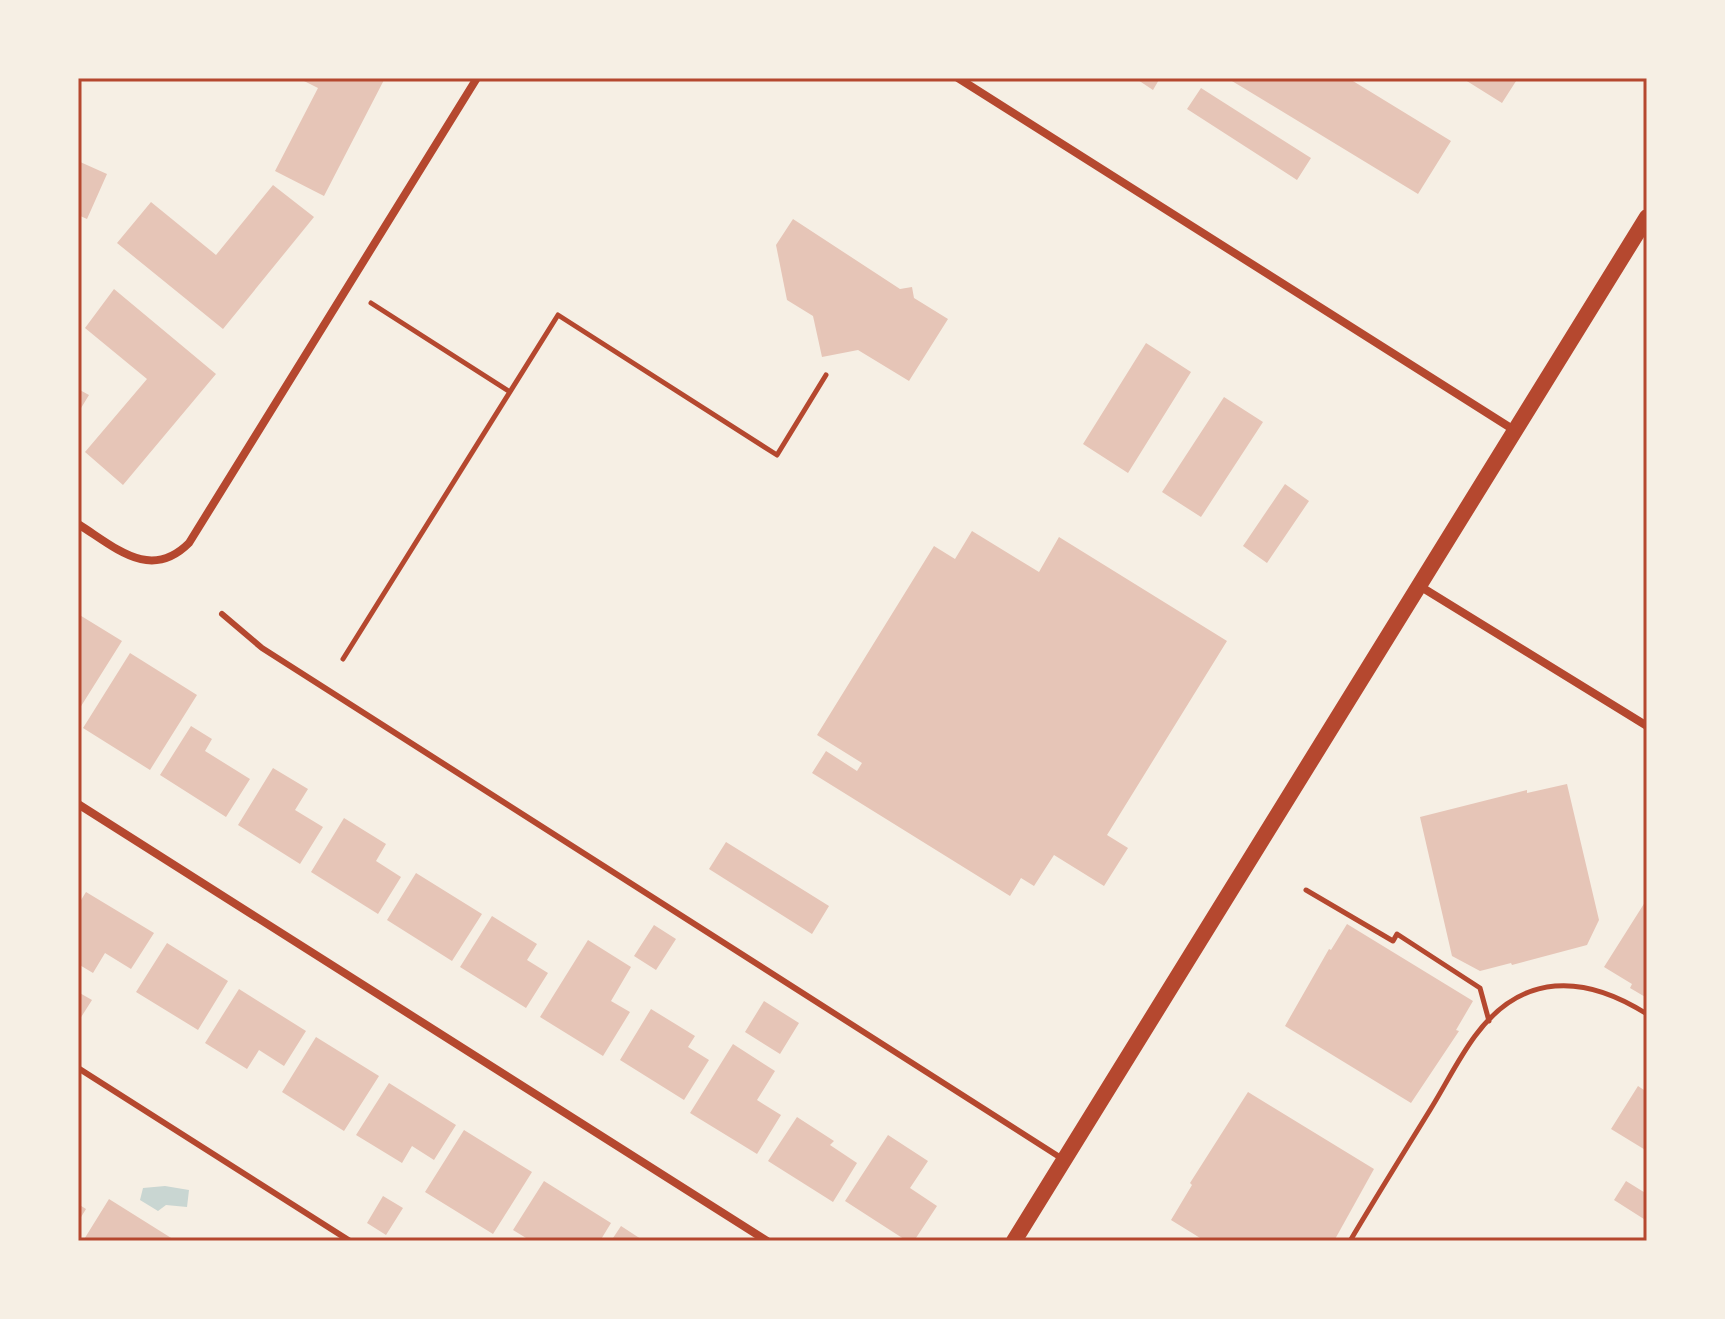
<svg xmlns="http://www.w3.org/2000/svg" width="1725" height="1319" viewBox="0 0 1725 1319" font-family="'Exo 2',sans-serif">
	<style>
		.water { fill: #c9d6d2 }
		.building { fill: #e6c5b7 }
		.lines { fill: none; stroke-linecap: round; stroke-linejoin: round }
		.path { stroke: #b5482f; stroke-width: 5 }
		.service { stroke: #b5482f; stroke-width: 6 }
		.minor { stroke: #b5482f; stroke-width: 8 }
		.secondary { stroke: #b5482f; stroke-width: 16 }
		.neatline { fill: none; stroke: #b5482f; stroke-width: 3 }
	</style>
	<rect width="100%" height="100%" fill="#f6efe4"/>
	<path class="water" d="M 165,1186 L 189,1190 L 187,1207 L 166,1205 L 158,1211 L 140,1200 L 143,1188 Z"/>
	<path class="building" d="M 298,78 L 385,78 L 324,196 L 275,171 L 318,88 Z
		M 1135,78 L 1160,78 L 1153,90 Z
		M 1227,78 L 1348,78 L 1451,141 L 1418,194 Z
		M 1462,78 L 1518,78 L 1502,103 Z
		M 1201,88 L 1311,158 L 1297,180 L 1187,109 Z
		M 78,161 L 107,174 L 87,219 L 78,215 Z
		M 273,185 L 314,217 L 223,329 L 117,243 L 151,202 L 216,255 Z
		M 793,219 L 900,289 L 912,287 L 914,298 L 948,319 L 909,381 L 858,350 L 822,357 L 813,316 L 787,300 L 776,245 Z
		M 114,289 L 216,374 L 123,485 L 85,452 L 147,379 L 85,328 Z
		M 1146,343 L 1191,372 L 1128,473 L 1083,444 Z
		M 78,389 L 89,395 L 78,413 Z
		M 1224,397 L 1263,422 L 1201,517 L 1162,492 Z
		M 1285,484 L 1309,501 L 1267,563 L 1243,546 Z
		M 972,531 L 1039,572 L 1059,537 L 1227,641 L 1107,835 L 1128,848 L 1104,886 L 1054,855 L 1034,886 L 1021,878 L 1010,896 L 812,773 L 826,751 L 857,771 L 862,763 L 817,735 L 934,546 L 955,559 Z
		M 78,614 L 122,641 L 78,711 Z
		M 130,653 L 197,695 L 150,770 L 83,728 Z
		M 191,726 L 212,739 L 205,751 L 250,779 L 226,817 L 160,775 Z
		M 273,768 L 308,789 L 295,810 L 323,827 L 300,864 L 238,825 Z
		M 1567,784 L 1599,920 L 1587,945 L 1512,965 L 1511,963 L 1480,971 L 1452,956 L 1420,817 L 1527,790 L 1527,793 Z
		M 344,818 L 386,844 L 376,861 L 401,877 L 378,914 L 311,872 Z
		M 726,842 L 829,906 L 812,934 L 709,869 Z
		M 416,873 L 482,914 L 452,961 L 387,920 Z
		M 86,892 L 154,933 L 131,969 L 105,953 L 93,973 L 78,964 L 78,905 Z
		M 1647,899 L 1647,998 L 1630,988 L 1632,984 L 1604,967 Z
		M 492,916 L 537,944 L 527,960 L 548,973 L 526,1008 L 460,967 Z
		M 1347,924 L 1473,1001 L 1456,1030 L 1459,1031 L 1411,1103 L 1285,1026 L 1329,949 L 1331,950 Z
		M 654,925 L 676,939 L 656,970 L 634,956 Z
		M 588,940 L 631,967 L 611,1001 L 630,1012 L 603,1056 L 540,1017 Z
		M 167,943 L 228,981 L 198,1030 L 136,992 Z
		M 239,989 L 306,1031 L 284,1066 L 259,1050 L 247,1069 L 205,1043 Z
		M 78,992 L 92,1000 L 78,1022 Z
		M 764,1001 L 799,1023 L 780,1054 L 745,1032 Z
		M 651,1009 L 695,1036 L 688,1047 L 709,1060 L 684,1100 L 620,1060 Z
		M 316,1037 L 379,1076 L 344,1131 L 282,1092 Z
		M 733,1044 L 775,1071 L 757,1100 L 781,1115 L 757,1154 L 690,1113 Z
		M 389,1083 L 456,1125 L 434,1160 L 412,1146 L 402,1163 L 356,1135 Z
		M 1638,1086 L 1647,1092 L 1647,1151 L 1611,1129 Z
		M 1248,1092 L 1374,1169 L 1334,1241 L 1205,1241 L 1171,1220 L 1192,1185 L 1190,1183 Z
		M 797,1117 L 834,1141 L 830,1145 L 857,1163 L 833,1202 L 768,1161 Z
		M 464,1130 L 532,1172 L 493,1234 L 425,1192 Z
		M 888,1135 L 928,1161 L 910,1188 L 937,1206 L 914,1241 L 907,1241 L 845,1201 Z
		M 544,1181 L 611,1223 L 600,1241 L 531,1241 L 513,1230 Z
		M 1626,1181 L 1647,1194 L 1647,1221 L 1614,1200 Z
		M 383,1196 L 403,1208 L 386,1235 L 367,1223 Z
		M 109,1199 L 176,1241 L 83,1241 Z
		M 78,1204 L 86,1209 L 78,1222 Z
		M 621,1226 L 644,1241 L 611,1241 Z"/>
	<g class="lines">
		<path class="path" d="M 371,303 L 510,392
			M 343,659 L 558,315 L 777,455 L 826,375
			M 1306,890 L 1393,941 L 1397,934 L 1480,988 L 1489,1021
			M 1350,1241 C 1376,1197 1403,1154 1430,1110 C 1445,1086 1458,1059 1475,1036 C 1522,972 1584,974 1647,1014"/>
		<path class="service" d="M 222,614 L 262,648 L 1061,1158
			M 78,1068 L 350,1241"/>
		<path class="minor" d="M 958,78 L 1514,430
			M 78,524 C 115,547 150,582 189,543 L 477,78
			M 1418,585 L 1647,726
			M 78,804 L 767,1241"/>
		<path class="secondary" d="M 1014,1241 L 1647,217"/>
	</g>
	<rect width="1725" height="1319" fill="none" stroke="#f6efe4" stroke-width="160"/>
	<rect x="80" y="80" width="1565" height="1159" class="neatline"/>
</svg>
